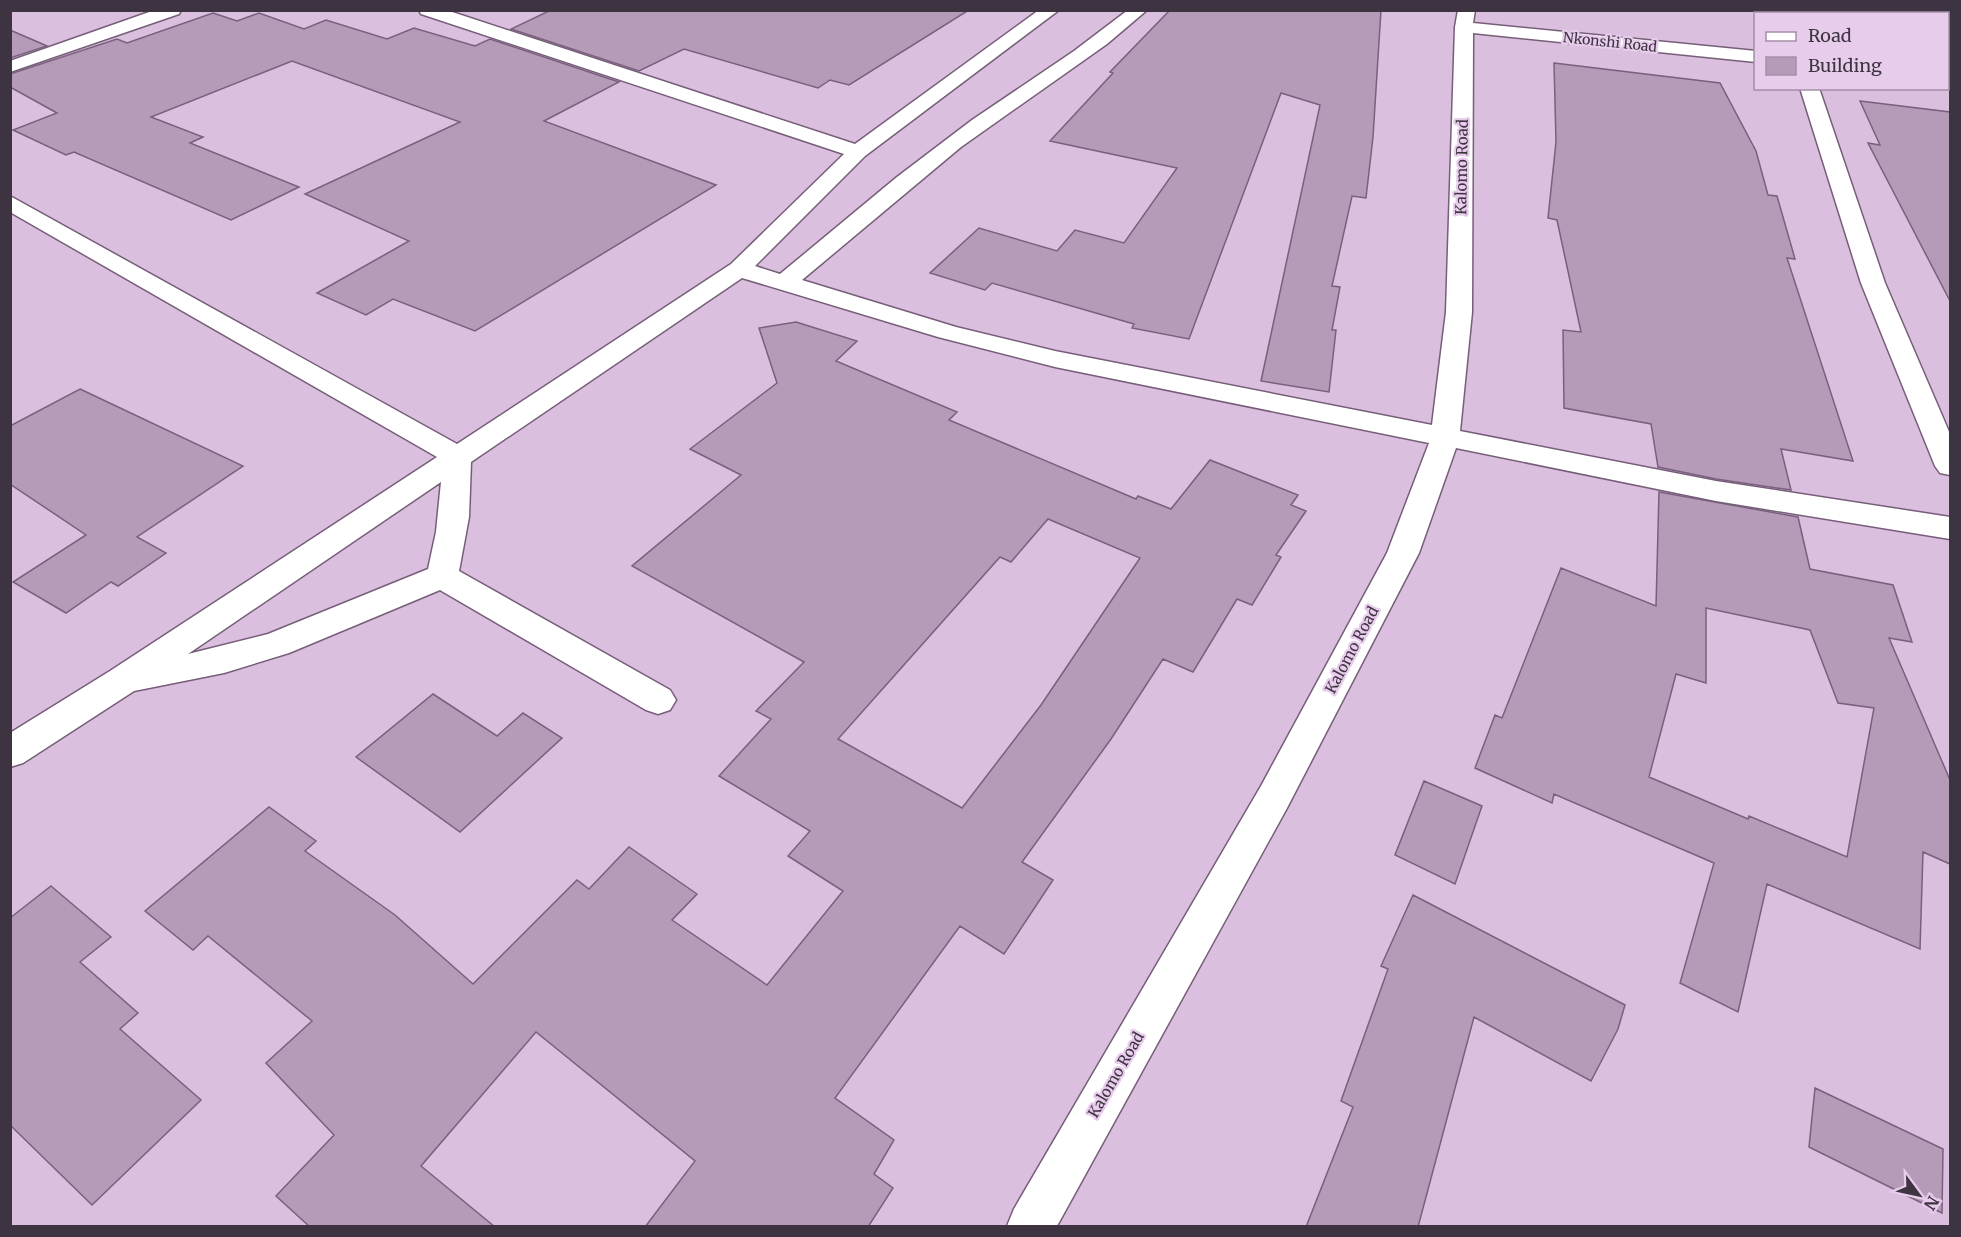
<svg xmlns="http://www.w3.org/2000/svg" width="1961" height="1237" viewBox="0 0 1961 1237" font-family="Merriweather,serif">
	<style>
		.building { fill: #b69bb9; stroke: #79607c; stroke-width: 1.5; fill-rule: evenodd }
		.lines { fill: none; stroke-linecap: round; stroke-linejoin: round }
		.street-casing { stroke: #765e79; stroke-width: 3 }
		.street { fill: #fff; fill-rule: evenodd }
		.labels { text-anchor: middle; stroke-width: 4.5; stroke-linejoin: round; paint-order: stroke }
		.far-street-label { font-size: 14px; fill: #3e3340; stroke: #e8ccec }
		.street-label { font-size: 15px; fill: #3e3340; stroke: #e8ccec }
	</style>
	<rect width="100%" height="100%" fill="#dbbfde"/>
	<path class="building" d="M 551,10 L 969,10 L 849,85 L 830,80 L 818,88 L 684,49 L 639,71 L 511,29 Z
		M 1170,10 L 1381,10 L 1373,137 L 1366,198 L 1352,196 L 1332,286 L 1340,287 L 1332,330 L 1336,330 L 1329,392 L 1261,381 L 1320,105 L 1281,93 L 1189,339 L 1132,328 L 1134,324 L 992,283 L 985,290 L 930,273 L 979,228 L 1057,251 L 1075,230 L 1124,243 L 1177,168 L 1050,141 L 1113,73 L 1110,72 Z
		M 213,13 L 237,21 L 259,13 L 304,29 L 326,20 L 387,39 L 414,28 L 475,46 L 490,39 L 619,82 L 544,121 L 716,185 L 475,331 L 393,299 L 366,315 L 317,293 L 409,241 L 305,194 L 460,122 L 292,61 L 151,117 L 203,137 L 190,143 L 299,187 L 231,220 L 74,152 L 66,155 L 13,130 L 57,113 L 10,87 L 10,74 L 117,39 L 127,43 Z
		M 10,30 L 47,46 L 10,58 Z
		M 1554,63 L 1720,83 L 1756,151 L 1768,195 L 1777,196 L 1795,259 L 1787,258 L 1853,461 L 1781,449 L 1791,490 L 1716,479 L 1658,467 L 1651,424 L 1564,408 L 1563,330 L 1581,332 L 1557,220 L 1548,218 L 1556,142 Z
		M 1860,101 L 1950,112 L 1950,301 L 1868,143 L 1880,145 Z
		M 796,322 L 857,341 L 836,361 L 957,412 L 949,420 L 1136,499 L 1138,496 L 1171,509 L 1210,460 L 1298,495 L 1291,505 L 1306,511 L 1276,555 L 1281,557 L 1252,605 L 1237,599 L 1193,672 L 1163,659 L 1111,739 L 1022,862 L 1053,880 L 1004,954 L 960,926 L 835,1098 L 894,1140 L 874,1174 L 893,1188 L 868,1227 L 645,1227 L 695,1161 L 536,1032 L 421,1166 L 495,1227 L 310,1227 L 276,1196 L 334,1135 L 266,1063 L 312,1021 L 208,936 L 193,950 L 145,911 L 269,807 L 316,841 L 305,851 L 395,915 L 473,984 L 577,880 L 589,889 L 629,847 L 697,894 L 672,920 L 767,985 L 843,891 L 788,856 L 810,831 L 719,776 L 771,719 L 756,711 L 804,662 L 632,566 L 741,475 L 690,449 L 777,383 L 759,328 ZM 1048,519 L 1140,558 L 1041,705 L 962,808 L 838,739 L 1000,557 L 1011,562 Z
		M 80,389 L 243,466 L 137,537 L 166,553 L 118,586 L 111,582 L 66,613 L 13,582 L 86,535 L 10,484 L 10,426 Z
		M 1659,492 L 1798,517 L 1810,569 L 1893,585 L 1912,642 L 1889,638 L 1950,780 L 1950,864 L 1923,852 L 1920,949 L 1767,884 L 1738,1012 L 1680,983 L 1714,863 L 1554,794 L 1552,803 L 1475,768 L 1495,715 L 1502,718 L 1561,568 L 1656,606 ZM 1706,608 L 1810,630 L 1838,703 L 1874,708 L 1847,857 L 1749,816 L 1748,819 L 1649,777 L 1676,674 L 1706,683 Z
		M 433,694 L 497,736 L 523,713 L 562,738 L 460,832 L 356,757 Z
		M 1424,781 L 1482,806 L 1455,884 L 1395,855 Z
		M 51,886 L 111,937 L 80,962 L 138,1013 L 120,1029 L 201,1100 L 92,1205 L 10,1125 L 10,918 Z
		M 1413,895 L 1625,1005 L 1618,1029 L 1591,1081 L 1474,1017 L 1418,1227 L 1306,1227 L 1353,1107 L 1341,1101 L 1388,969 L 1381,966 Z
		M 1815,1088 L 1943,1149 L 1942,1213 L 1809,1147 Z"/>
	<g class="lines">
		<defs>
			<path id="street" d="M 155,10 L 181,10 L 179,14 L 10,72 L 10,61 Z
				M 419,10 L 446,10 L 855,144 L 1039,10 L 1059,10 L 865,156 L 755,266 L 780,274 L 897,177 L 972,120 L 1074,51 L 1128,10 L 1147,10 L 1107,44 L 961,147 L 802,280 L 956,327 L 1055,351 L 1432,425 L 1446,312 L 1455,27 L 1458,10 L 1475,10 L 1473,23 L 1756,51 L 1756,62 L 1473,33 L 1472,312 L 1460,431 L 1716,481 L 1950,517 L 1950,539 L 1716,501 L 1456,448 L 1419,553 L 1287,808 L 1057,1226 L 1007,1226 L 1014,1209 L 1261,786 L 1387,553 L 1429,443 L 1055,367 L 938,337 L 742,278 L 471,462 L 469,517 L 459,571 L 670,690 L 676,700 L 670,710 L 658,714 L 646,710 L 440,590 L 289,653 L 224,673 L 134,691 L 23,763 L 10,767 L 10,733 L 110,671 L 437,457 L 10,212 L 10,196 L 457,444 L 731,264 L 844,154 L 421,14 ZM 441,482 L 436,532 L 428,569 L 268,634 L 188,654 Z
				M 1948,71 L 1950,71 L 1950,83 L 1948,83 Z
				M 1800,88 L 1819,88 L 1885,283 L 1950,434 L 1950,475 L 1940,473 L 1935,466 L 1861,283 Z"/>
		</defs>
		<use href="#street" class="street-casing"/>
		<use href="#street" class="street"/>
	</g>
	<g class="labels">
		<g class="far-street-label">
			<text transform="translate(1610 42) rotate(6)" y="5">Nkonshi Road</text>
		</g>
		<g class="street-label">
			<text transform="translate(1462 167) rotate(-89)" y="5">Kalomo Road</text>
			<text transform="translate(1352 650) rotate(-62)" y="5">Kalomo Road</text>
			<text transform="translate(1116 1075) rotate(-60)" y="5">Kalomo Road</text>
		</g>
	</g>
	<rect width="1961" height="1237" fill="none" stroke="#3e3340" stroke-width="24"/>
	<rect x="1754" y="12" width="195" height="78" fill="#e8ccec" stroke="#a48fa7" stroke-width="1.5"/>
	<rect x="1766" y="32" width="30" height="9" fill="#ffffff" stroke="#a48fa7" stroke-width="1.5"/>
	<text x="1808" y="42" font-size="18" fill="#3e3340">Road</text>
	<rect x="1766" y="57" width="30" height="18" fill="#b69bb9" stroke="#a48fa7" stroke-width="1.5"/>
	<text x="1808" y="72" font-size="18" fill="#3e3340">Building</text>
	<g transform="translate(1919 1195) rotate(123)" stroke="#e8ccec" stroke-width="4.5" paint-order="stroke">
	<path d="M0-4.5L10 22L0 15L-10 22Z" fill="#3e3340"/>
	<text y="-9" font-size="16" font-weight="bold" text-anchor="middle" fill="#3e3340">N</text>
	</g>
</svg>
